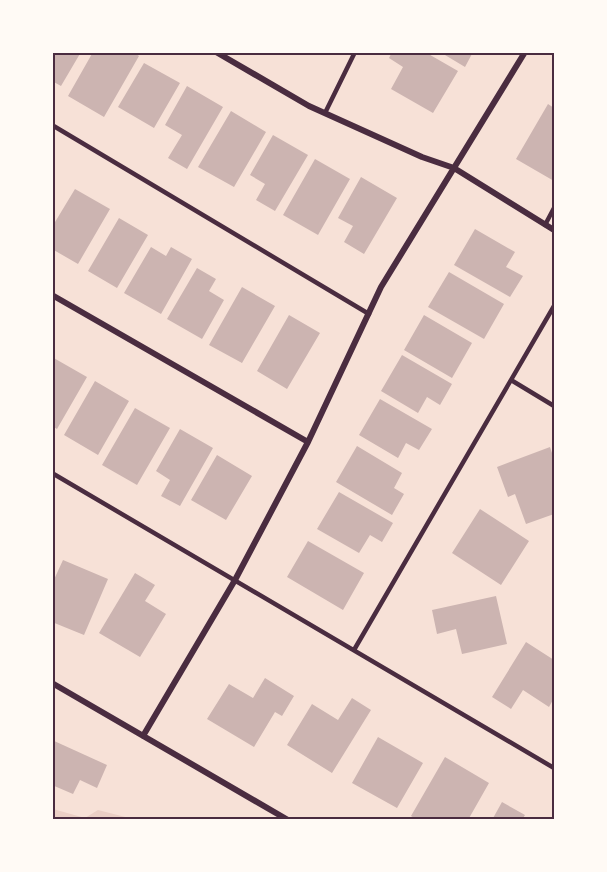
<svg xmlns="http://www.w3.org/2000/svg" width="607" height="872" viewBox="0 0 607 872" font-family="Inter,sans-serif">
	<style>
		.green { fill: #ebcfc5 }
		.building { fill: #ccb4b1 }
		.lines { fill: none; stroke-linecap: round; stroke-linejoin: round }
		.service { stroke: #4a2c40; stroke-width: 4.5 }
		.minor { stroke: #4a2c40; stroke-width: 6 }
		.neatline { fill: none; stroke: #4a2c40; stroke-width: 2 }
	</style>
	<rect width="100%" height="100%" fill="#f7e1d7"/>
	<path class="green" d="M 53,809 L 85,818 L 98,810 L 133,819 L 53,819 Z"/>
	<path class="building" d="M 52,52 L 81,52 L 61,86 L 52,81 Z
		M 93,52 L 133,52 L 139,56 L 104,117 L 68,96 Z
		M 392,52 L 425,52 L 458,71 L 433,113 L 391,89 L 403,67 L 389,58 Z
		M 440,52 L 473,52 L 465,67 Z
		M 144,63 L 180,83 L 154,128 L 118,107 Z
		M 187,86 L 223,107 L 187,169 L 168,158 L 182,135 L 165,125 Z
		M 548,104 L 554,108 L 554,181 L 516,159 Z
		M 231,111 L 266,132 L 234,187 L 198,167 Z
		M 273,135 L 308,155 L 275,211 L 256,200 L 265,184 L 250,175 Z
		M 315,159 L 350,179 L 318,235 L 283,215 Z
		M 361,177 L 397,198 L 364,254 L 344,242 L 353,226 L 338,218 Z
		M 75,189 L 110,209 L 78,264 L 52,249 L 52,227 Z
		M 119,218 L 148,235 L 117,288 L 88,271 Z
		M 475,229 L 515,252 L 506,267 L 523,276 L 510,297 L 454,265 Z
		M 151,247 L 166,256 L 171,247 L 192,259 L 161,314 L 124,293 Z
		M 197,268 L 216,279 L 209,291 L 224,300 L 202,339 L 167,319 Z
		M 449,272 L 504,304 L 484,339 L 428,307 Z
		M 242,287 L 275,306 L 242,363 L 209,345 Z
		M 289,315 L 320,333 L 287,389 L 257,371 Z
		M 424,315 L 472,343 L 452,378 L 404,350 Z
		M 402,355 L 452,384 L 440,405 L 427,397 L 418,413 L 381,391 Z
		M 52,357 L 87,377 L 57,429 L 52,426 Z
		M 95,381 L 129,401 L 98,455 L 64,435 Z
		M 380,399 L 432,429 L 419,450 L 406,443 L 398,458 L 359,435 Z
		M 135,408 L 170,428 L 137,485 L 102,465 Z
		M 180,429 L 213,448 L 180,506 L 161,496 L 170,480 L 156,471 Z
		M 357,446 L 402,473 L 394,488 L 404,494 L 392,515 L 336,482 Z
		M 550,447 L 554,459 L 554,514 L 526,524 L 515,494 L 508,497 L 497,467 Z
		M 217,455 L 252,476 L 226,520 L 191,500 Z
		M 339,492 L 393,523 L 382,542 L 370,535 L 359,553 L 317,529 Z
		M 480,509 L 529,541 L 501,585 L 452,553 Z
		M 308,541 L 364,573 L 343,610 L 287,577 Z
		M 63,560 L 108,579 L 84,635 L 52,622 L 52,584 Z
		M 135,573 L 155,585 L 145,601 L 166,614 L 140,657 L 99,633 Z
		M 496,596 L 507,644 L 462,654 L 456,629 L 437,634 L 432,610 Z
		M 526,642 L 554,660 L 554,698 L 549,707 L 523,690 L 511,709 L 492,697 Z
		M 265,678 L 294,696 L 282,716 L 275,712 L 254,747 L 207,719 L 229,684 L 253,698 Z
		M 352,698 L 371,710 L 332,773 L 287,745 L 312,704 L 338,720 Z
		M 378,737 L 423,763 L 397,808 L 352,783 Z
		M 52,740 L 107,765 L 97,788 L 80,780 L 73,794 L 52,785 Z
		M 445,757 L 489,783 L 468,820 L 417,820 L 411,816 Z
		M 502,802 L 525,815 L 522,820 L 492,820 Z"/>
	<g class="lines">
		<path class="service" d="M 325,113 L 355,52
			M 52,125 L 369,314
			M 545,225 L 554,208
			M 511,380 L 554,406
			M 52,473 L 554,768
			M 354,650 L 554,306"/>
		<path class="minor" d="M 216,52 L 309,106 L 422,157 L 454,168 L 554,230
			M 52,295 L 308,442
			M 52,683 L 288,820
			M 143,736 L 235,580 L 308,442 L 381,287 L 525,52"/>
	</g>
	<rect width="607" height="872" fill="none" stroke="#fffaf5" stroke-width="108"/>
	<rect x="54" y="54" width="499" height="764" class="neatline"/>
</svg>
